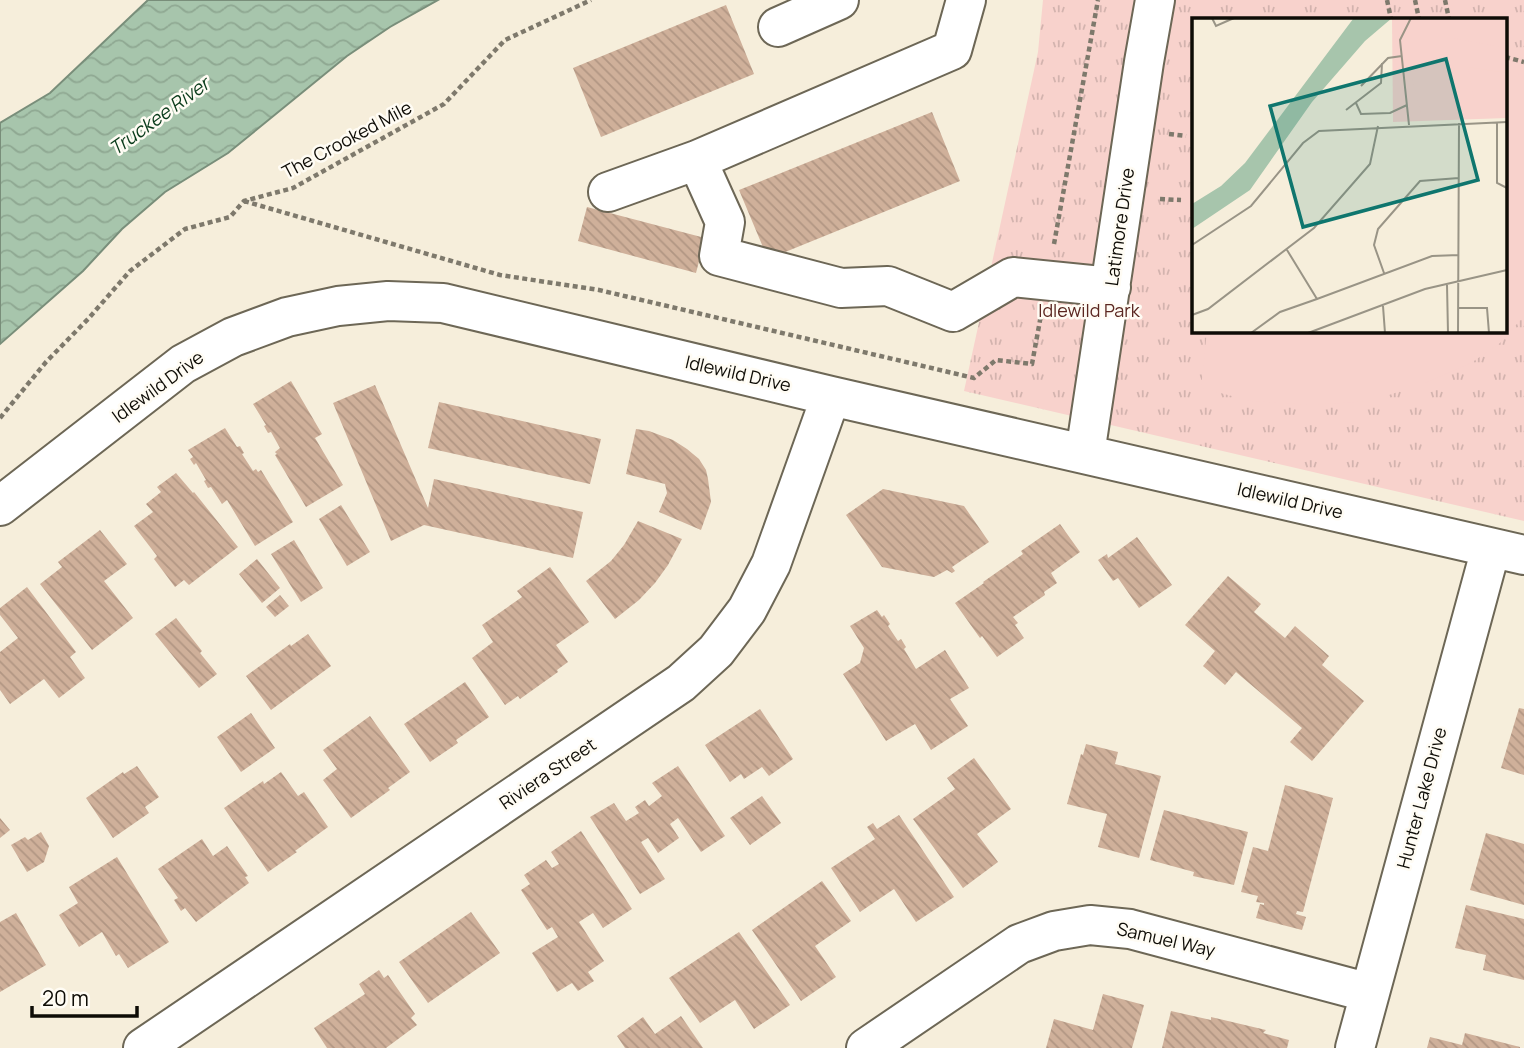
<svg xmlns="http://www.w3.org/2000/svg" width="1524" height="1048" viewBox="0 0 1524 1048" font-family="Manrope,sans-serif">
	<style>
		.grass { fill: url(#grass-tufts); fill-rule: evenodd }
		.pitch { fill: #f8d2cc }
		.water { fill: url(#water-waves); stroke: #798e7a; stroke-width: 2 }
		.building { fill: url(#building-back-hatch) }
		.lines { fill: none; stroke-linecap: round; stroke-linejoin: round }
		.minor-casing { stroke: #6d6756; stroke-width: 42 }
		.path { stroke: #7e796c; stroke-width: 4.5; stroke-dasharray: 5 3.5; stroke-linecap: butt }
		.minor { stroke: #fff; stroke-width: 38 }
		.labels { text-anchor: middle; stroke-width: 5; stroke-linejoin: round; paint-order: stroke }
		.street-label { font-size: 18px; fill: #0e0c06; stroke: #fffcf4 }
		.park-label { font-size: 18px; fill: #5b2721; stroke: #fffcf4 }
		.water-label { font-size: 19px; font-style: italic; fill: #093b1a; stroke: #fffcf4 }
		.inset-road { fill: none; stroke: #999486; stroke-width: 2 }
		.view { fill: #0f766e; fill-opacity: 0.15; stroke: #0f766e; stroke-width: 3.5 }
		.inset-edge { fill: none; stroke: #0e0c06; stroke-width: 3.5 }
	</style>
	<defs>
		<pattern id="grass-tufts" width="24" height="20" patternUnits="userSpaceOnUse" patternTransform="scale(1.75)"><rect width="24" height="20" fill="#f8d2cc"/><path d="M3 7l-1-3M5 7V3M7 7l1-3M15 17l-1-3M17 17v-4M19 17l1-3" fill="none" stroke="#d3b3ae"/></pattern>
		<pattern id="water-waves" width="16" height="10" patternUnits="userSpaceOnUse" patternTransform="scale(1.75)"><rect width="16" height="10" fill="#a7c5ac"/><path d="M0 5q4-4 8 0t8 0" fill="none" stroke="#8fa892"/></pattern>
		<pattern id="building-back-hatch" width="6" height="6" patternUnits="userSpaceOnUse" patternTransform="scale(1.75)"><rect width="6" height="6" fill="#cfb09a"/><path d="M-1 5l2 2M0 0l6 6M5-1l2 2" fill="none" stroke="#b19683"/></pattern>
	</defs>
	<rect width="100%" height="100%" fill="#f6eedb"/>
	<path class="grass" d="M 1043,0 L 1524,0 L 1524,521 L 964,391 L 1038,52 ZM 1193,19 L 1505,19 L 1505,331 L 1193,331 Z"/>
	<path class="pitch" d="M 1505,72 L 1524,75 L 1524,316 L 1500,343 L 1471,363 L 1425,383 L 1371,401 L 1310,405 L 1251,401 L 1201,388 L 1207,331 L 1505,331 Z"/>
	<path class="water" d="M 148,0 L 438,0 L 390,27 L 347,56 L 228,153 L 165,192 L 122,229 L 83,271 L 0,344 L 0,123 L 50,93 Z"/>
	<path class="building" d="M 726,5 L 754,74 L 601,137 L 573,68 Z
		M 932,112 L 960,181 L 768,259 L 739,190 Z
		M 587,207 L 705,238 L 696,273 L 578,241 Z
		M 291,381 L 322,434 L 315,438 L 343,485 L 306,507 L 275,455 L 277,454 L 275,452 L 280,448 L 271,432 L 268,433 L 264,426 L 266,425 L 253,404 Z
		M 375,385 L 428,508 L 434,479 L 583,512 L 573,558 L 424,525 L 391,541 L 333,403 Z
		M 439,402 L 601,439 L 590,484 L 428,448 Z
		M 225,428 L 237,447 L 240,446 L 244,453 L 242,454 L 253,471 L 256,469 L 258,472 L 261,470 L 293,522 L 255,546 L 227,500 L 222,504 L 211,487 L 208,488 L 204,481 L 206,480 L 196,463 L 194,465 L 190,459 L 193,457 L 188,450 Z
		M 636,429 L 649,431 L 673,440 L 687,449 L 699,459 L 706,470 L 708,479 L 711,502 L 701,530 L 659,512 L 667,493 L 665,484 L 626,474 Z
		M 176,473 L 193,493 L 194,492 L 238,547 L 189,585 L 184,580 L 175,587 L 154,559 L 157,556 L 134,526 L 153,512 L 146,504 L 161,492 L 157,487 Z
		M 883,489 L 964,506 L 989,542 L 952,567 L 955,571 L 952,573 L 947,570 L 934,577 L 882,567 L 846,515 Z
		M 341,505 L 370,552 L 347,566 L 319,519 Z
		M 638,521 L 682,539 L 668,565 L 655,583 L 639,600 L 615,619 L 586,581 L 611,561 L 624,545 Z
		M 1060,524 L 1080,552 L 1051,573 L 1057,583 L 1044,592 L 1045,595 L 1013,617 L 1018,623 L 1015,625 L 1024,638 L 997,657 L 982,636 L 980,638 L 955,603 L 984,583 L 983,582 L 1023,554 L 1021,551 Z
		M 100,530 L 127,564 L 104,581 L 133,618 L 92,650 L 40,584 L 62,567 L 58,562 Z
		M 1137,537 L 1172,585 L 1139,608 L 1118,578 L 1113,581 L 1098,560 L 1107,554 L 1108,558 Z
		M 294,540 L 323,588 L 301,602 L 271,554 Z
		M 257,559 L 280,588 L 262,603 L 239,574 Z
		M 550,567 L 589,622 L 556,645 L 568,662 L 557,670 L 558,672 L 520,699 L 518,696 L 505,705 L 472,658 L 493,642 L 482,625 L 522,597 L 517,591 Z
		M 1228,576 L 1261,604 L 1254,612 L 1285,638 L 1295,626 L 1329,656 L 1322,665 L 1364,701 L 1312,761 L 1290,742 L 1302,728 L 1236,672 L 1225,685 L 1203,666 L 1215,651 L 1185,625 Z
		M 27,587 L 76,652 L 70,657 L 85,678 L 59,698 L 44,679 L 10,704 L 0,690 L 0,652 L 18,638 L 0,615 L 0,608 Z
		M 280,595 L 289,606 L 275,617 L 266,607 Z
		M 877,610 L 882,617 L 884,615 L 890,624 L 888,626 L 898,641 L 901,639 L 906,647 L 904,649 L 916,669 L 945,650 L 969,688 L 950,699 L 968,726 L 931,750 L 915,724 L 886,741 L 843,674 L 860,663 L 864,648 L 850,626 Z
		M 176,618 L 202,651 L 200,653 L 217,674 L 199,688 L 155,634 Z
		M 308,634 L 331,666 L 271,710 L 246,676 L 290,644 L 291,646 Z
		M 465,682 L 489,717 L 456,740 L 458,743 L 430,762 L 404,724 Z
		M 1519,708 L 1524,709 L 1524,775 L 1501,768 Z
		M 760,709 L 793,759 L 769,776 L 762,767 L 744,779 L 741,774 L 730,782 L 705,745 Z
		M 251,713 L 275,748 L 241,772 L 217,737 Z
		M 370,716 L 410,772 L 388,788 L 390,790 L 351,818 L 323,780 L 337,769 L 323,750 Z
		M 1086,744 L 1118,752 L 1115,764 L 1161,776 L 1139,858 L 1098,847 L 1107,814 L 1067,804 L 1081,754 L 1083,755 Z
		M 974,758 L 1011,809 L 977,834 L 998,862 L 963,888 L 913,819 L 955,789 L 947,778 Z
		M 137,766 L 159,797 L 145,807 L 149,813 L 113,838 L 86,798 L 123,772 L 124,774 Z
		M 678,766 L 725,836 L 701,852 L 678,818 L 670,824 L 679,838 L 658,853 L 648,838 L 641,842 L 665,879 L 640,894 L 590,817 L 614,803 L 626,821 L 639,813 L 635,807 L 645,800 L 649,806 L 662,796 L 652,783 Z
		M 281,772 L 298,796 L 304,792 L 328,827 L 295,851 L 297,852 L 268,872 L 224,808 L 263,781 L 264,784 Z
		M 1285,785 L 1333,798 L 1303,912 L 1297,911 L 1296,914 L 1306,917 L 1302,930 L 1256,918 L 1260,904 L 1264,905 L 1264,903 L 1256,902 L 1258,896 L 1241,892 L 1253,847 L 1268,851 Z
		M 762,796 L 781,823 L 750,845 L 730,818 Z
		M 1164,810 L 1248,832 L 1234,885 L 1193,876 L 1194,872 L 1150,860 Z
		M 899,815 L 954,897 L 916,922 L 894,889 L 860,912 L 831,868 L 875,839 L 867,827 L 873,823 L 877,829 Z
		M 0,818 L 10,830 L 0,838 Z
		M 581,831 L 632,909 L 603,928 L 593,913 L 579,922 L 604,961 L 588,972 L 594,981 L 578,991 L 572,983 L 557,992 L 532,953 L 558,937 L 552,927 L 547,930 L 521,890 L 530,884 L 524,875 L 546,860 L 552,868 L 559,864 L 551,852 Z
		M 41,832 L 49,846 L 44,862 L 27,872 L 11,845 L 25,837 L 28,840 Z
		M 1486,833 L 1524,844 L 1524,905 L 1470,890 Z
		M 202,839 L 213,856 L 227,846 L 248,876 L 245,877 L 249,883 L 196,922 L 185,908 L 181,911 L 174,900 L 178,898 L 158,869 Z
		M 117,857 L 169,942 L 128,968 L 119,954 L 116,956 L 102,932 L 79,947 L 59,915 L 78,903 L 69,887 Z
		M 822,881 L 851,921 L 815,946 L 836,977 L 801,1001 L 752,930 Z
		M 1466,905 L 1524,919 L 1524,980 L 1483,970 L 1486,955 L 1455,948 Z
		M 471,912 L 500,953 L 428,1003 L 399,962 Z
		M 16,913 L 46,965 L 0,992 L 0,922 Z
		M 739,932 L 790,1005 L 754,1029 L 735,1000 L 700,1023 L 669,978 Z
		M 379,970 L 384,978 L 388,975 L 415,1014 L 411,1018 L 417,1025 L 386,1048 L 327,1048 L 314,1028 L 365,994 L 359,984 Z
		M 1103,994 L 1144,1005 L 1132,1048 L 1046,1048 L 1054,1019 L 1093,1030 Z
		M 1171,1011 L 1211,1020 L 1211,1017 L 1266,1030 L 1263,1033 L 1289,1040 L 1287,1048 L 1162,1048 Z
		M 681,1016 L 703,1048 L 625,1048 L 617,1036 L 643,1017 L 655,1034 Z
		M 1465,1033 L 1520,1047 L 1520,1048 L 1427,1048 L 1430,1037 L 1462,1045 Z"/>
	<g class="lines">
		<defs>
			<path id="minor" d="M 778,27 L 839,0
				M 697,160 L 725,222 L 719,256 L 841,288 L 888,286 L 953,312 L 1013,277 L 1111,287
				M 608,192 L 697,160 L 952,50 L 966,0
				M 1085,454 L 1144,62 L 1155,0
				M 0,506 L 183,364 L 233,337 L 287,317 L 338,306 L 388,301 L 443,303 L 831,396 L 1524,555
				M 143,1048 L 681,683 L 716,651 L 747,610 L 771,564 L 831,396
				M 866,1048 L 1019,944 L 1054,931 L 1090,925 L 1130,929 L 1370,993
				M 1355,1048 L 1491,548"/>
		</defs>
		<use href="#minor" class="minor-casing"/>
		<path class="path" d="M 1387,0 L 1391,19
			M 1415,0 L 1419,19
			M 1445,0 L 1449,19
			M 1505,57 L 1524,62
			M 1169,134 L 1186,136
			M 1160,199 L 1181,200
			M 244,201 L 500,275 L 599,290 L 974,378 L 996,360 L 1032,364 L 1041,315
			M 1054,244 L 1098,0
			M 0,418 L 46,362 L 88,319 L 130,271 L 185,229 L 230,217 L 244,201 L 293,188 L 444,104 L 505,40 L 591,0"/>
		<use href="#minor" class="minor"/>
	</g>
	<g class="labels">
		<g class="street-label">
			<text transform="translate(347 140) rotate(-28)" y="6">The Crooked Mile</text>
			<text transform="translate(1120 227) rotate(-82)" y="6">Latimore Drive</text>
			<text transform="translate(738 374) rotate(13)" y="6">Idlewild Drive</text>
			<text transform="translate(158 387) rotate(-36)" y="6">Idlewild Drive</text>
			<text transform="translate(1290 501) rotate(13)" y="6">Idlewild Drive</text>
			<text transform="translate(548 774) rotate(-34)" y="6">Riviera Street</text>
			<text transform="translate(1422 798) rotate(-75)" y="6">Hunter Lake Drive</text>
			<text transform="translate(1166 940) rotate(13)" y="6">Samuel Way</text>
		</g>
		<g class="park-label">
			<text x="1089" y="317">Idlewild Park</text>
		</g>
		<g class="water-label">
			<text transform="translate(159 116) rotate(-36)" y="7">Truckee River</text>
		</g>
	</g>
	<g transform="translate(1192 18)">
		<rect width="315" height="315" fill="#f6eedb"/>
		<path d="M 200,0 L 315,0 L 315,100 L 201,104 Z" fill="#f8d2cc"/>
		<path d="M 260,0 L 315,0 L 315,30 L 260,20 L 256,16 ZM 263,49 L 262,82 L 249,92 L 229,96 L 220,59 L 225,51 ZM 276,49 L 315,55 L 306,96 L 282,80 Z" fill="#f8d2cc"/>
		<path d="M 200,0 L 173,23 L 120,84 L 58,172 L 0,211 L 0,186 L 29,168 L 53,145 L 161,1 Z" fill="#a7c5ac"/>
		<path class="inset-road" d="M 20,0 L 24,8 L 42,0M 169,68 L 196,40 L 210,38M 164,85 L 169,96 L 198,95 L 215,87M 154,92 L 189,65 L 190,45M 305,104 L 305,165 L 315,170M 217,107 L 208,22 L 219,0M 0,227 L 59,188 L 111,125 L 127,113 L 315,104M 95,232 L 125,281M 192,255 L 182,227 L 186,211 L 228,163 L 267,160M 255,267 L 256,315M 191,288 L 193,315M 266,290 L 295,290 L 297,315M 0,297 L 16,291 L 122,210 L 178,146 L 186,108M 59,315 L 88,294 L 125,281 L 240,238 L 267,237M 116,315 L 233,271 L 315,252M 266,315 L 267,105"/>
		<path class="view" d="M 254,41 L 286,162 L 111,209 L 78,88 Z"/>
		<rect width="315" height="315" class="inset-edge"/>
	</g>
	<path d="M32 1006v10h105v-10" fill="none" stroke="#0e0c06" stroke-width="3.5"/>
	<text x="42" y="1006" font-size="21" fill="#0e0c06" stroke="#fffcf4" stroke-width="5" paint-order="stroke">20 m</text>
</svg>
